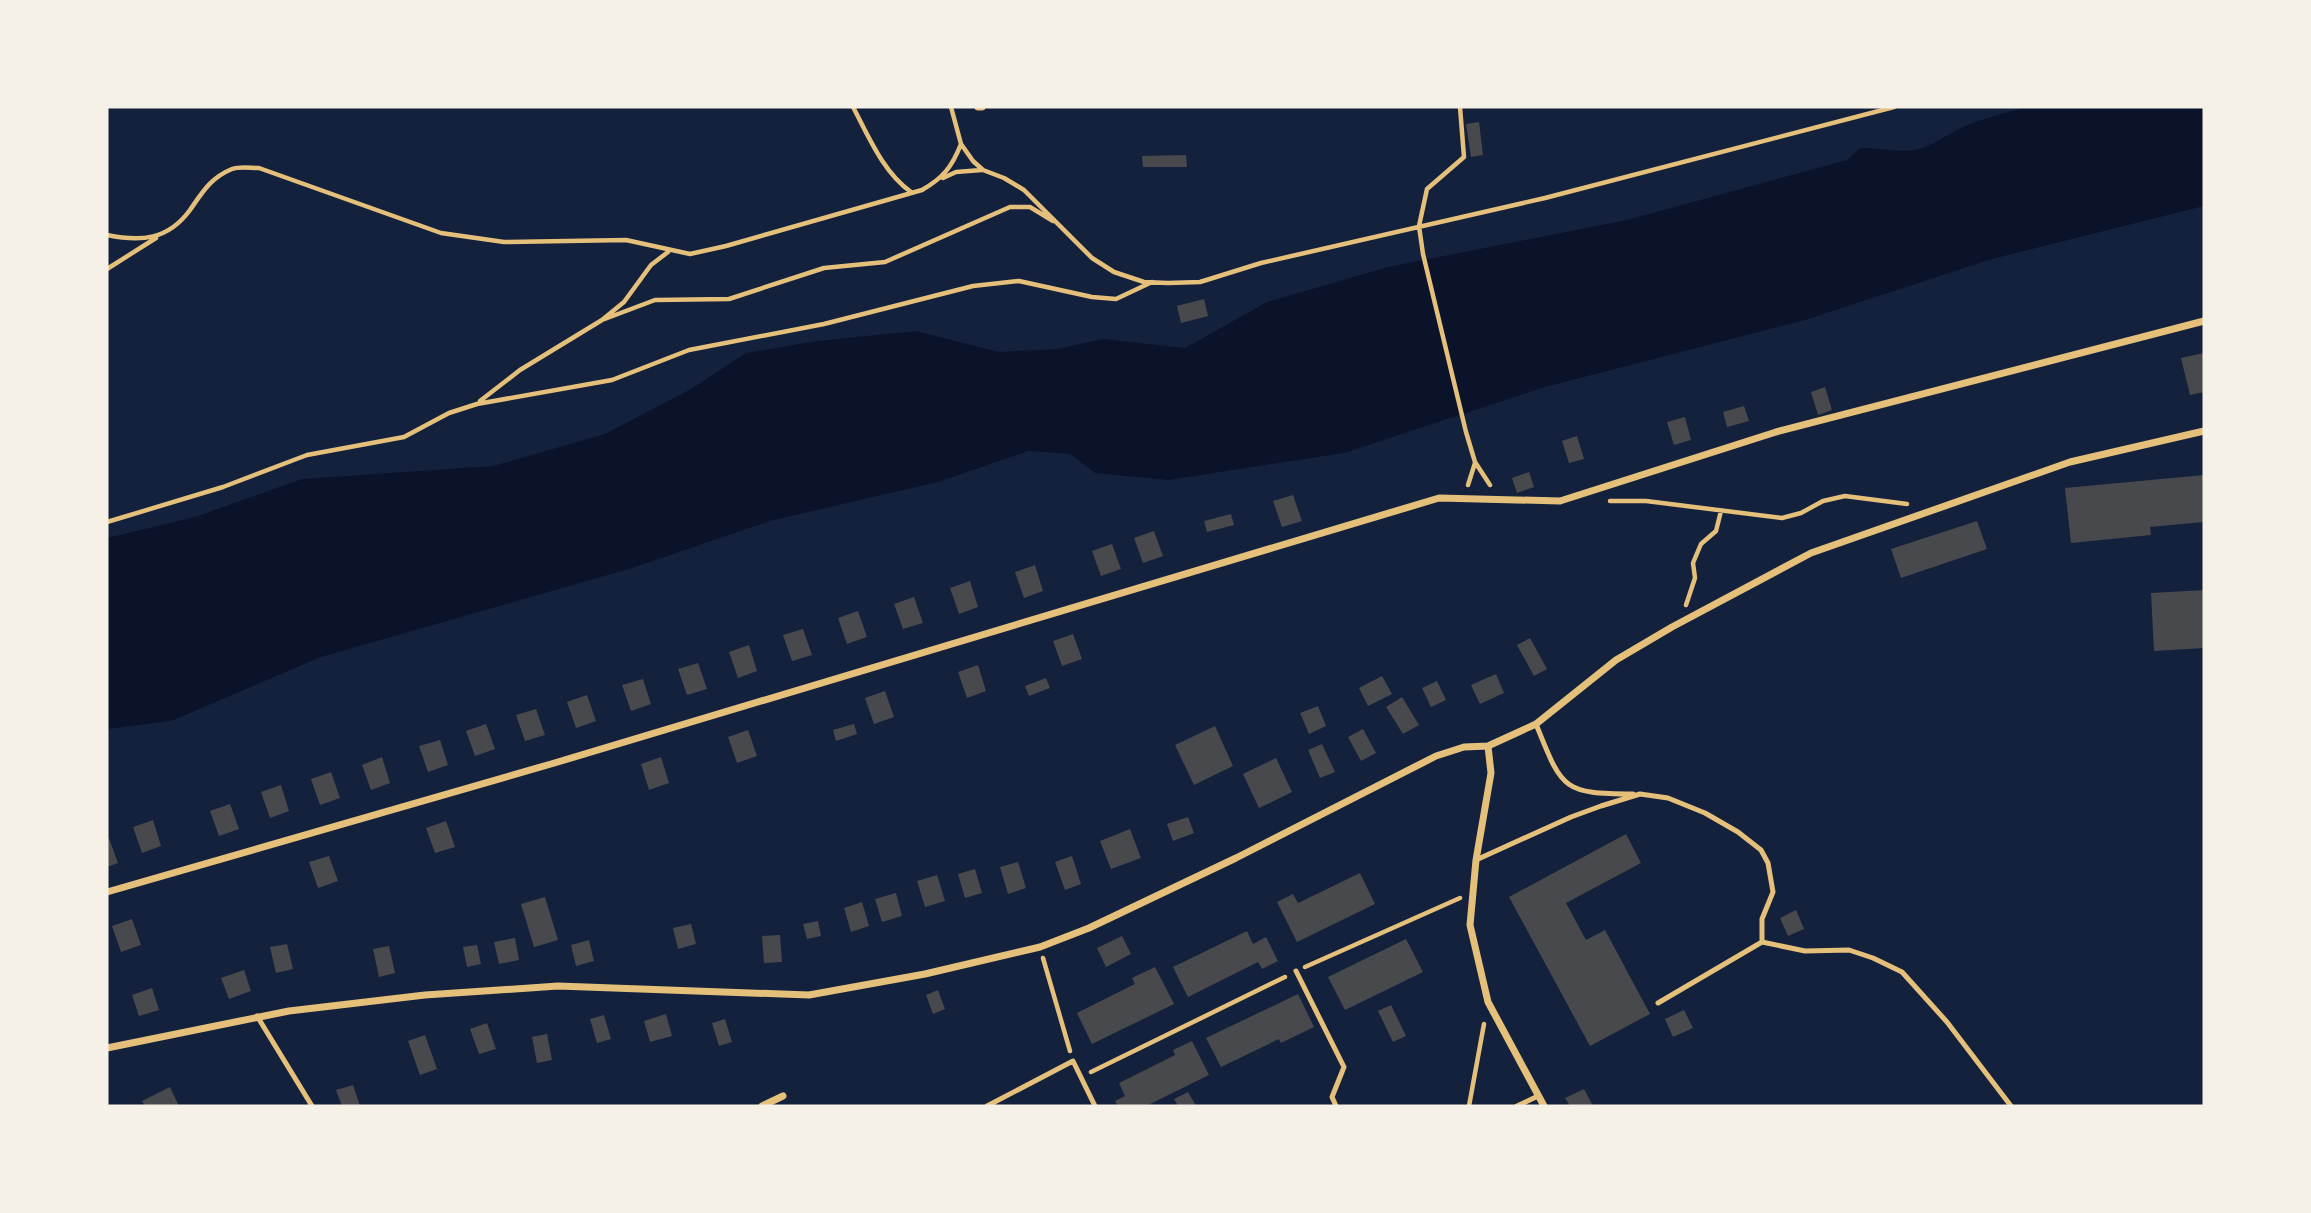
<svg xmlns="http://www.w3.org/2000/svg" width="2311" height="1213" viewBox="0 0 2311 1213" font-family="'DejaVu Sans',sans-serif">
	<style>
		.water { fill: #0b132b }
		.building { fill: #48494c }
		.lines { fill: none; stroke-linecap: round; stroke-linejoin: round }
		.path { stroke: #e5c07b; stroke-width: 4.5 }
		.service { stroke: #e5c07b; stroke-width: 5 }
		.minor { stroke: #e5c07b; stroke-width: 7 }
	</style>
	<rect width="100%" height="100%" fill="#14213d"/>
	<path class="water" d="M 2026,107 L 2204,107 L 2204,206 L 1992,259 L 1805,320 L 1545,387 L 1344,453 L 1168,480 L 1095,473 L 1070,454 L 1028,451 L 938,482 L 770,521 L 632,568 L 321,657 L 171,721 L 107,729 L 107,538 L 195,517 L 302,479 L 493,466 L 605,434 L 691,389 L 746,353 L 817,341 L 916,331 L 999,352 L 1057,349 L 1103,339 L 1185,348 L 1267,302 L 1388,267 L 1627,220 L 1847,160 L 1860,148 C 1879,147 1895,153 1914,150 C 1932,147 1947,134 1963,127 C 1983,118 2006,113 2026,107 Z"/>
	<path class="building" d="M 1479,122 L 1483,155 L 1471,157 L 1466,124 Z
		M 1186,155 L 1187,167 L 1143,167 L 1142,156 Z
		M 1204,299 L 1208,316 L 1181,323 L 1177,306 Z
		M 2204,353 L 2204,392 L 2190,395 L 2181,358 Z
		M 1825,387 L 1832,410 L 1818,415 L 1811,392 Z
		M 1744,406 L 1749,421 L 1727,427 L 1723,412 Z
		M 1685,417 L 1691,440 L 1674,445 L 1667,422 Z
		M 1577,436 L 1584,459 L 1569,463 L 1562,441 Z
		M 1529,472 L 1534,487 L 1517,493 L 1512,478 Z
		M 2204,475 L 2204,522 L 2150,527 L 2151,535 L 2071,543 L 2065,488 Z
		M 1293,495 L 1302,521 L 1282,527 L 1273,501 Z
		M 1231,514 L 1234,525 L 1207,532 L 1204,521 Z
		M 1977,521 L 1987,549 L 1901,578 L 1891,549 Z
		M 1154,531 L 1163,556 L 1143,563 L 1134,538 Z
		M 1112,544 L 1121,569 L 1101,576 L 1092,551 Z
		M 1035,565 L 1043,591 L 1024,598 L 1015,572 Z
		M 970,581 L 978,607 L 959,614 L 950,588 Z
		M 2204,590 L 2204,648 L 2154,651 L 2151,593 Z
		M 914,597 L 923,623 L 903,629 L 894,604 Z
		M 858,611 L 867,637 L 847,644 L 838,618 Z
		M 803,629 L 812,655 L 792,661 L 783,635 Z
		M 1073,634 L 1082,659 L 1062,666 L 1053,641 Z
		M 1530,638 L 1547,669 L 1534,676 L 1517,645 Z
		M 749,645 L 757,671 L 738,678 L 729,652 Z
		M 698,663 L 707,689 L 687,695 L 678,669 Z
		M 978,665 L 986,691 L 967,698 L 958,672 Z
		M 1496,674 L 1504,693 L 1480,704 L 1471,685 Z
		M 1382,676 L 1392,694 L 1368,706 L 1359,688 Z
		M 1046,678 L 1050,688 L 1029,696 L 1025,686 Z
		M 643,679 L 651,704 L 631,711 L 622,685 Z
		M 1437,681 L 1446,700 L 1431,707 L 1422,688 Z
		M 885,691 L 894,717 L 874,724 L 865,698 Z
		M 587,695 L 596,721 L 576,728 L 567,702 Z
		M 1402,697 L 1419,725 L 1403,734 L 1386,707 Z
		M 1318,706 L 1326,726 L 1309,734 L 1300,713 Z
		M 536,709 L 545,735 L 525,741 L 516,715 Z
		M 486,724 L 495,749 L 475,756 L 466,731 Z
		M 854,724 L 857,734 L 836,741 L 833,730 Z
		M 1215,726 L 1233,766 L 1194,785 L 1175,745 Z
		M 1363,729 L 1376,753 L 1361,761 L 1348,737 Z
		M 748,730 L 757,756 L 737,763 L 728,737 Z
		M 440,740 L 448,765 L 428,772 L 419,746 Z
		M 1322,744 L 1335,772 L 1320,778 L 1308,750 Z
		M 382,757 L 390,783 L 371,790 L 362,765 Z
		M 661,757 L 669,783 L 649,790 L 641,764 Z
		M 1276,758 L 1292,792 L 1259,808 L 1243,774 Z
		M 331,772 L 340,798 L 320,805 L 311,779 Z
		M 281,785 L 289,811 L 270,818 L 261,792 Z
		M 230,804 L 239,829 L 219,836 L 210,811 Z
		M 1188,817 L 1194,833 L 1173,841 L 1167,824 Z
		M 153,820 L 161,846 L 142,853 L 133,827 Z
		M 446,821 L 455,847 L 435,853 L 426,828 Z
		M 1130,829 L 1141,858 L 1111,869 L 1100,841 Z
		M 107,833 L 118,863 L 107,867 Z
		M 1626,834 L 1641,863 L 1566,903 L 1586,940 L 1605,930 L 1650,1014 L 1590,1046 L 1509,897 Z
		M 329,856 L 338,881 L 318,888 L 309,862 Z
		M 1072,856 L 1081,884 L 1065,890 L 1055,862 Z
		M 1018,862 L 1026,888 L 1008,894 L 1000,867 Z
		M 975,869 L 982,893 L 965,898 L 958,874 Z
		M 1360,873 L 1375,904 L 1297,942 L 1277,902 L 1293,894 L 1298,903 Z
		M 937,875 L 945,901 L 925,907 L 917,881 Z
		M 896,893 L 902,916 L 882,922 L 875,899 Z
		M 545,897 L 558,940 L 534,947 L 521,904 Z
		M 862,902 L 869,926 L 851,932 L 844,908 Z
		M 1796,910 L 1804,929 L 1788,936 L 1780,918 Z
		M 132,919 L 141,945 L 121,952 L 112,926 Z
		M 818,921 L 821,936 L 807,939 L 803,924 Z
		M 691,924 L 696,944 L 678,949 L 673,928 Z
		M 1247,931 L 1253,944 L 1266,937 L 1278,961 L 1262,969 L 1258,962 L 1188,997 L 1173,967 Z
		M 780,935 L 782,962 L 764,963 L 762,936 Z
		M 1122,936 L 1131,954 L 1106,967 L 1097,948 Z
		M 515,938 L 519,960 L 499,964 L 494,942 Z
		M 1406,939 L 1423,972 L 1345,1010 L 1328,977 Z
		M 589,940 L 594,961 L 576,966 L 571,945 Z
		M 287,944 L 293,969 L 276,973 L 270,947 Z
		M 477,945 L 481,964 L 467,967 L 463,947 Z
		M 389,946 L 395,973 L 379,977 L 373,949 Z
		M 1155,967 L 1174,1004 L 1092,1044 L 1077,1013 L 1135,984 L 1132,978 Z
		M 244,970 L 251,991 L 229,999 L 221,978 Z
		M 152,988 L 159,1010 L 139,1016 L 132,995 Z
		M 938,990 L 945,1009 L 933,1014 L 926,995 Z
		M 1298,994 L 1314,1027 L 1281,1043 L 1279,1039 L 1221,1067 L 1206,1038 Z
		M 1391,1005 L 1406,1036 L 1393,1042 L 1378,1011 Z
		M 1684,1010 L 1693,1028 L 1673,1037 L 1665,1019 Z
		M 666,1014 L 672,1036 L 650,1042 L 644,1021 Z
		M 604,1015 L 611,1039 L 597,1043 L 590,1019 Z
		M 725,1019 L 732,1042 L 719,1046 L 712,1023 Z
		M 487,1023 L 496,1049 L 479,1054 L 470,1029 Z
		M 547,1034 L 552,1060 L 537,1063 L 532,1037 Z
		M 425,1035 L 437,1069 L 420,1075 L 408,1041 Z
		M 1192,1041 L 1209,1075 L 1146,1106 L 1118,1106 L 1115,1101 L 1125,1096 L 1119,1083 L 1175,1055 L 1173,1050 Z
		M 353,1085 L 360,1106 L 342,1106 L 336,1090 Z
		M 170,1087 L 179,1106 L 145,1106 L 142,1101 Z
		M 1584,1089 L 1593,1106 L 1570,1106 L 1565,1098 Z
		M 1188,1092 L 1196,1106 L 1178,1106 L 1174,1099 Z"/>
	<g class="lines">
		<path class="path" d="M 853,107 C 869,137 883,172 911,192
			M 951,107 L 961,144 L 973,161 L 983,170 L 1004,178 L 1024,190 L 1092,258 L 1114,272 L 1144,282 L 1168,283 L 1200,282 L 1261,263 L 1545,198 L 1894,107
			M 1460,107 L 1464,157 L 1427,189 L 1419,226 L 1423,254 L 1466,432 L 1475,462 L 1490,485
			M 943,178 L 956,172 L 982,170
			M 107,235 C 141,242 168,240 190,210 C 202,193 210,178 232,169 C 240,166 251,168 259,168 L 441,233 L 504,242 L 626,240 L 690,254 L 726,246 L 922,190 C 943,178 952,167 961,144
			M 107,269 L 156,238
			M 602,320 L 655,300 L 729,299 L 824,268 L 885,262 L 1010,207 L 1030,207 L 1053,221
			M 480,401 L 520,370 L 602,320 L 624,302 L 651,265 L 668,252
			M 1468,485 L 1475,463
			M 1610,501 L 1646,501 L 1782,518 L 1801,513 L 1823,501 L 1845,496 L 1907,504
			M 107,522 L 223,487 L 307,455 L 404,437 L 449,413 L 477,404 L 612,380 L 689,350 L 824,324 L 973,286 L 1019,281 L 1092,297 L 1116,299 L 1152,282
			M 1686,605 L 1695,578 L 1693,563 L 1701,544 L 1716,531 L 1721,511
			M 1043,958 L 1070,1051
			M 1305,967 L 1460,898
			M 1091,1072 L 1285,977
			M 1469,1106 L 1484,1024"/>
		<path class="service" d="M 1536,724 C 1562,788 1561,794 1633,794
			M 1476,860 L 1571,817 L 1601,806 L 1640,794 L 1668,798 L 1705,813 L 1738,832 L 1761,850 L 1768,863 L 1773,892 L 1762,919 L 1762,942
			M 1296,971 L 1344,1067 L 1332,1097 L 1336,1106
			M 1658,1003 L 1762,942 L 1805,951 L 1849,950 L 1873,958 L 1902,972 L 1947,1022 L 2011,1106
			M 257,1016 L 312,1106
			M 987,1106 L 1073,1061 L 1095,1106
			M 1517,1106 L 1538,1096"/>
		<path class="minor" d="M 978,107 L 982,107
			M 1488,746 L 1491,773 L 1476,860 L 1470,925 L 1488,1002 L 1544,1106
			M 107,892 L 551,764 L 1439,498 L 1560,501 L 1776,432 L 2204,321
			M 107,1048 L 289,1011 L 425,995 L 558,986 L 809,995 L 925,974 L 1040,947 L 1089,928 L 1236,858 L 1436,756 L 1464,747 L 1488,746 L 1536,724 L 1616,660 L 1672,627 L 1811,553 L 2070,462 L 2204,431
			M 762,1106 L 783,1096"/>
	</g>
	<rect width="2311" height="1213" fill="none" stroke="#f6f1e7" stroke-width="217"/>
</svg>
